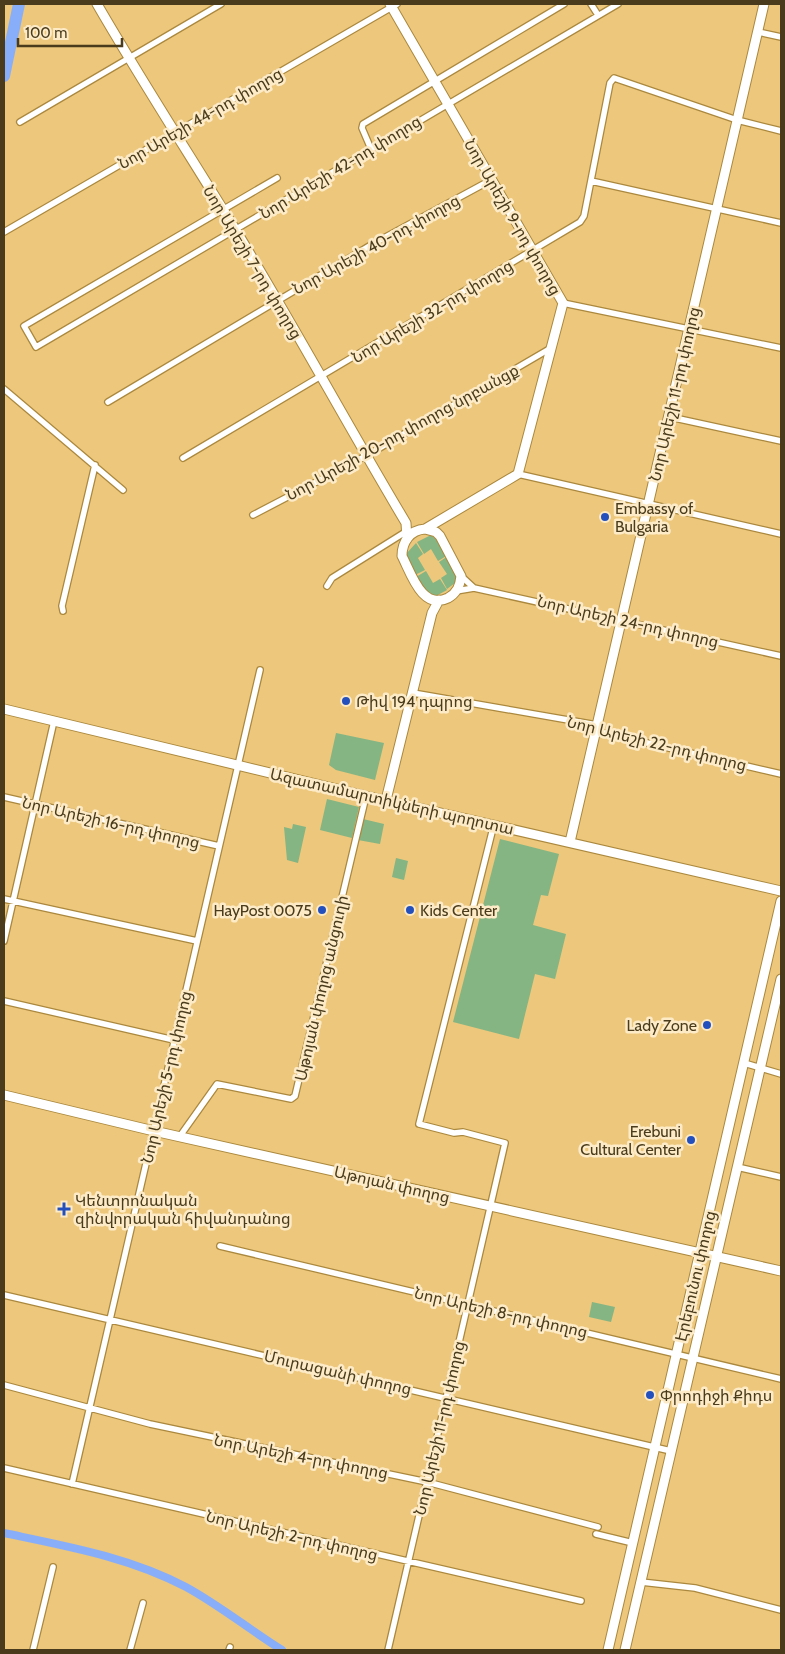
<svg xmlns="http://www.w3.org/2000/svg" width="785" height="1654" viewBox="0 0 785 1654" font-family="Cabin,'Noto Sans Armenian',sans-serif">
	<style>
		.green { fill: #84b583 }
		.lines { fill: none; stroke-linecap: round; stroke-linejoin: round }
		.canal { stroke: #89aef9; stroke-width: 8 }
		.river { stroke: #89aef9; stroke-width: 12 }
		.street-casing { stroke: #ab883d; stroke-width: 8 }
		.secondary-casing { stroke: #ab883d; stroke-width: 11 }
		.primary-casing { stroke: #ab883d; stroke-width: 11 }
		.street { stroke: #fff; stroke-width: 5.5 }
		.secondary { stroke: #fff; stroke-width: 9 }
		.primary { stroke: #fff; stroke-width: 9 }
		.poi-dot { fill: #2450be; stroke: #fdebc7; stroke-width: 2 }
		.labels { text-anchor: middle; stroke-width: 5; stroke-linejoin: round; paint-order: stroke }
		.street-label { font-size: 16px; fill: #493b1b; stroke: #fdebc7 }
		.poi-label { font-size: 16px; fill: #493b1b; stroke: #fdebc7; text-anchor: start }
	</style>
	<rect width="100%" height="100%" fill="#ecc77c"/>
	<path class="green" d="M 431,535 L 440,543 L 448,555 L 438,561 L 431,549 L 424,554 L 417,542 Z
		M 416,543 L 423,554 L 418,558 L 425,570 L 415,575 L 406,554 Z
		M 448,556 L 458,575 L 455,583 L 447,589 L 441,578 L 447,574 L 439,562 Z
		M 426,571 L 433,583 L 440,579 L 447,590 L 436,596 L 425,592 L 416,577 Z
		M 336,733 L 384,743 L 375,780 L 336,770 L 329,765 Z
		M 327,799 L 359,807 L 352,838 L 320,830 Z
		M 363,819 L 384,824 L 380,844 L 358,840 Z
		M 293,824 L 306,827 L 298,863 L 287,860 L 284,827 L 292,829 Z
		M 500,839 L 559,854 L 548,896 L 541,895 L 533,925 L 566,934 L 555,979 L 535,974 L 519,1039 L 453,1022 Z
		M 396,858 L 408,861 L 404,880 L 392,877 Z
		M 592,1302 L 615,1307 L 611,1322 L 589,1317 Z"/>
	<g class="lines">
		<path class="canal" d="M 4,1533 C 66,1546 129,1557 186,1587 C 219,1605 250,1630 282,1650"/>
		<path class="river" d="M 4,76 L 19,4"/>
		<defs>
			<path id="street" d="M 591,4 L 598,15
				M 758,32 L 781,37
				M 20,122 L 221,4
				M 371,149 L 362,128 L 363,124 L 564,4
				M 277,178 L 24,326 L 36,347 L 618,4
				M 591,181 L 781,223
				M 4,232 L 397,4
				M 563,303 L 781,348
				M 4,389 L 123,490
				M 108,402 L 371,245 L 491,180
				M 670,417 L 781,441
				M 183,458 L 580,222 L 584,216 L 610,83 L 614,78 L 737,120 L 781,131
				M 518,474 L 781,534
				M 253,515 L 366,456 L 551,348
				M 461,576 L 474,588
				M 327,586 L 332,578 L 407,531
				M 456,591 L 474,588 L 781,656
				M 63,611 L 62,606 L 95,465
				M 413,693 L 597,725 L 600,732 L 781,774
				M 4,797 L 219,846
				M 4,899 L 197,941
				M 4,941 L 54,721
				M 4,1001 L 174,1040
				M 744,1063 L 781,1074
				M 180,1136 L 217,1084 L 291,1099 L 295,1096 L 366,796
				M 737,1167 L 781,1177
				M 220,1246 L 781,1379
				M 4,1295 L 671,1451
				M 4,1385 L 150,1424 L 427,1482 L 598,1527
				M 4,1468 L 581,1601
				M 72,1484 L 260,670
				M 596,1534 L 633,1543
				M 641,1582 L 695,1588 L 781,1610
				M 33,1650 L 53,1567
				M 130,1650 L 143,1603
				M 229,1650 L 230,1647
				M 388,1650 L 505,1143 L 463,1132 L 454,1133 L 419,1124 L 494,824"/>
			<path id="secondary" d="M 97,4 C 141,80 189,154 235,229 C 294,326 348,426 406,523 L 407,539
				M 390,4 L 563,303 L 518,474 L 425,529
				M 425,529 L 436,532 L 440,536 L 461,576 C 460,586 457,593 448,598 C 422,611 411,573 402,556 C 402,542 410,530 425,529 Z
				M 4,709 L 366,796 L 781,891
				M 386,800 L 432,613 L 439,600
				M 570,842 L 764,4
				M 4,1095 L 154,1131 L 781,1271"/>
			<path id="primary" d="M 608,1650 L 781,901
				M 625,1650 L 781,979"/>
		</defs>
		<use href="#street" class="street-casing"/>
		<use href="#secondary" class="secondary-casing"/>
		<use href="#primary" class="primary-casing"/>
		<use href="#street" class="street"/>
		<use href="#secondary" class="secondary"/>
		<use href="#primary" class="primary"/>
	</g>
	<g class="poi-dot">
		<circle cx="605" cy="517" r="5"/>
		<circle cx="346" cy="701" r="5"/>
		<circle cx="322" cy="910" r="5"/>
		<circle cx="410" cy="910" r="5"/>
		<circle cx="707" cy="1025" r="5"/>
		<circle cx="691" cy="1140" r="5"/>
		<path d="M61.5 1201.5h5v5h5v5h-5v5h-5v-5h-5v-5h5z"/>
		<circle cx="650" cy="1395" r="5"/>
	</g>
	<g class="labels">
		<g class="street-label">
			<text transform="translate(200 118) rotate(-30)" y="6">Նոր Արեշի 44-րդ փողոց</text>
			<text transform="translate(340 167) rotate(-31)" y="6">Նոր Արեշի 42-րդ փողոց</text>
			<text transform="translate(513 217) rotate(60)" y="6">Նոր Արեշի 9-րդ փողոց</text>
			<text transform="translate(376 244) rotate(-29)" y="6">Նոր Արեշի 40-րդ փողոց</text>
			<text transform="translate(253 262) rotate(59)" y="6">Նոր Արեշի 7-րդ փողոց</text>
			<text transform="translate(432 311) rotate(-31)" y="6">Նոր Արեշի 32-րդ փողոց</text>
			<text transform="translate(674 394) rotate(-77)" y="6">Նոր Արեշի 11-րդ փողոց</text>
			<text transform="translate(402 432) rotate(-29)" y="6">Նոր Արեշի 20-րդ փողոց նրբանցք</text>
			<text transform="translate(628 621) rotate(13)" y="6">Նոր Արեշի 24-րդ փողոց</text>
			<text transform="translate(657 743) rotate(14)" y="6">Նոր Արեշի 22-րդ փողոց</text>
			<text transform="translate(392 801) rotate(13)" y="6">Ազատամարտիկների պողոտա</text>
			<text transform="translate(111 822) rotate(13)" y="6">Նոր Արեշի 16-րդ փողոց</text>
			<text transform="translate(321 988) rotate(-77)" y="6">Աթոյան փողոց անցուղի</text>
			<text transform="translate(166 1077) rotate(-77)" y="6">Նոր Արեշի 5-րդ փողոց</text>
			<text transform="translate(392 1184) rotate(13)" y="6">Աթոյան փողոց</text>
			<text transform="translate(695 1276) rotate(-77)" y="6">Էրեբունու փողոց</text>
			<text transform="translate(501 1312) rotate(13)" y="6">Նոր Արեշի 8-րդ փողոց</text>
			<text transform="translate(338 1372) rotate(13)" y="6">Մուրացանի փողոց</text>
			<text transform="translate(439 1428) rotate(-77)" y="6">Նոր Արեշի 11-րդ փողոց</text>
			<text transform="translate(301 1456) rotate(11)" y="6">Նոր Արեշի 4-րդ փողոց</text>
			<text transform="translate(292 1535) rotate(13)" y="6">Նոր Արեշի 2-րդ փողոց</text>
		</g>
		<g class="poi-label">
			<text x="615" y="514">Embassy of<tspan x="615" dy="18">Bulgaria</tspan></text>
			<text x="356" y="707">Թիվ 194 դպրոց</text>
			<text x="312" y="916" text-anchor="end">HayPost 0075</text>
			<text x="420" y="916">Kids Center</text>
			<text x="697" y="1031" text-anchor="end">Lady Zone</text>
			<text x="681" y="1137" text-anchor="end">Erebuni<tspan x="681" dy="18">Cultural Center</tspan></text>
			<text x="75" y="1206">Կենտրոնական<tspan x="75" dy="18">զինվորական հիվանդանոց</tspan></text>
			<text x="660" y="1401">Փրոդիջի Քիդս</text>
		</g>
	</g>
	<rect width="785" height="1654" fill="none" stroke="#493b1b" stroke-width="10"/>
	<path d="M18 38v8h104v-8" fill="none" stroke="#493b1b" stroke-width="2.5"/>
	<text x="25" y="38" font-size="15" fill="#493b1b" stroke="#fdebc7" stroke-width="4" paint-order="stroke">100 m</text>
</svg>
